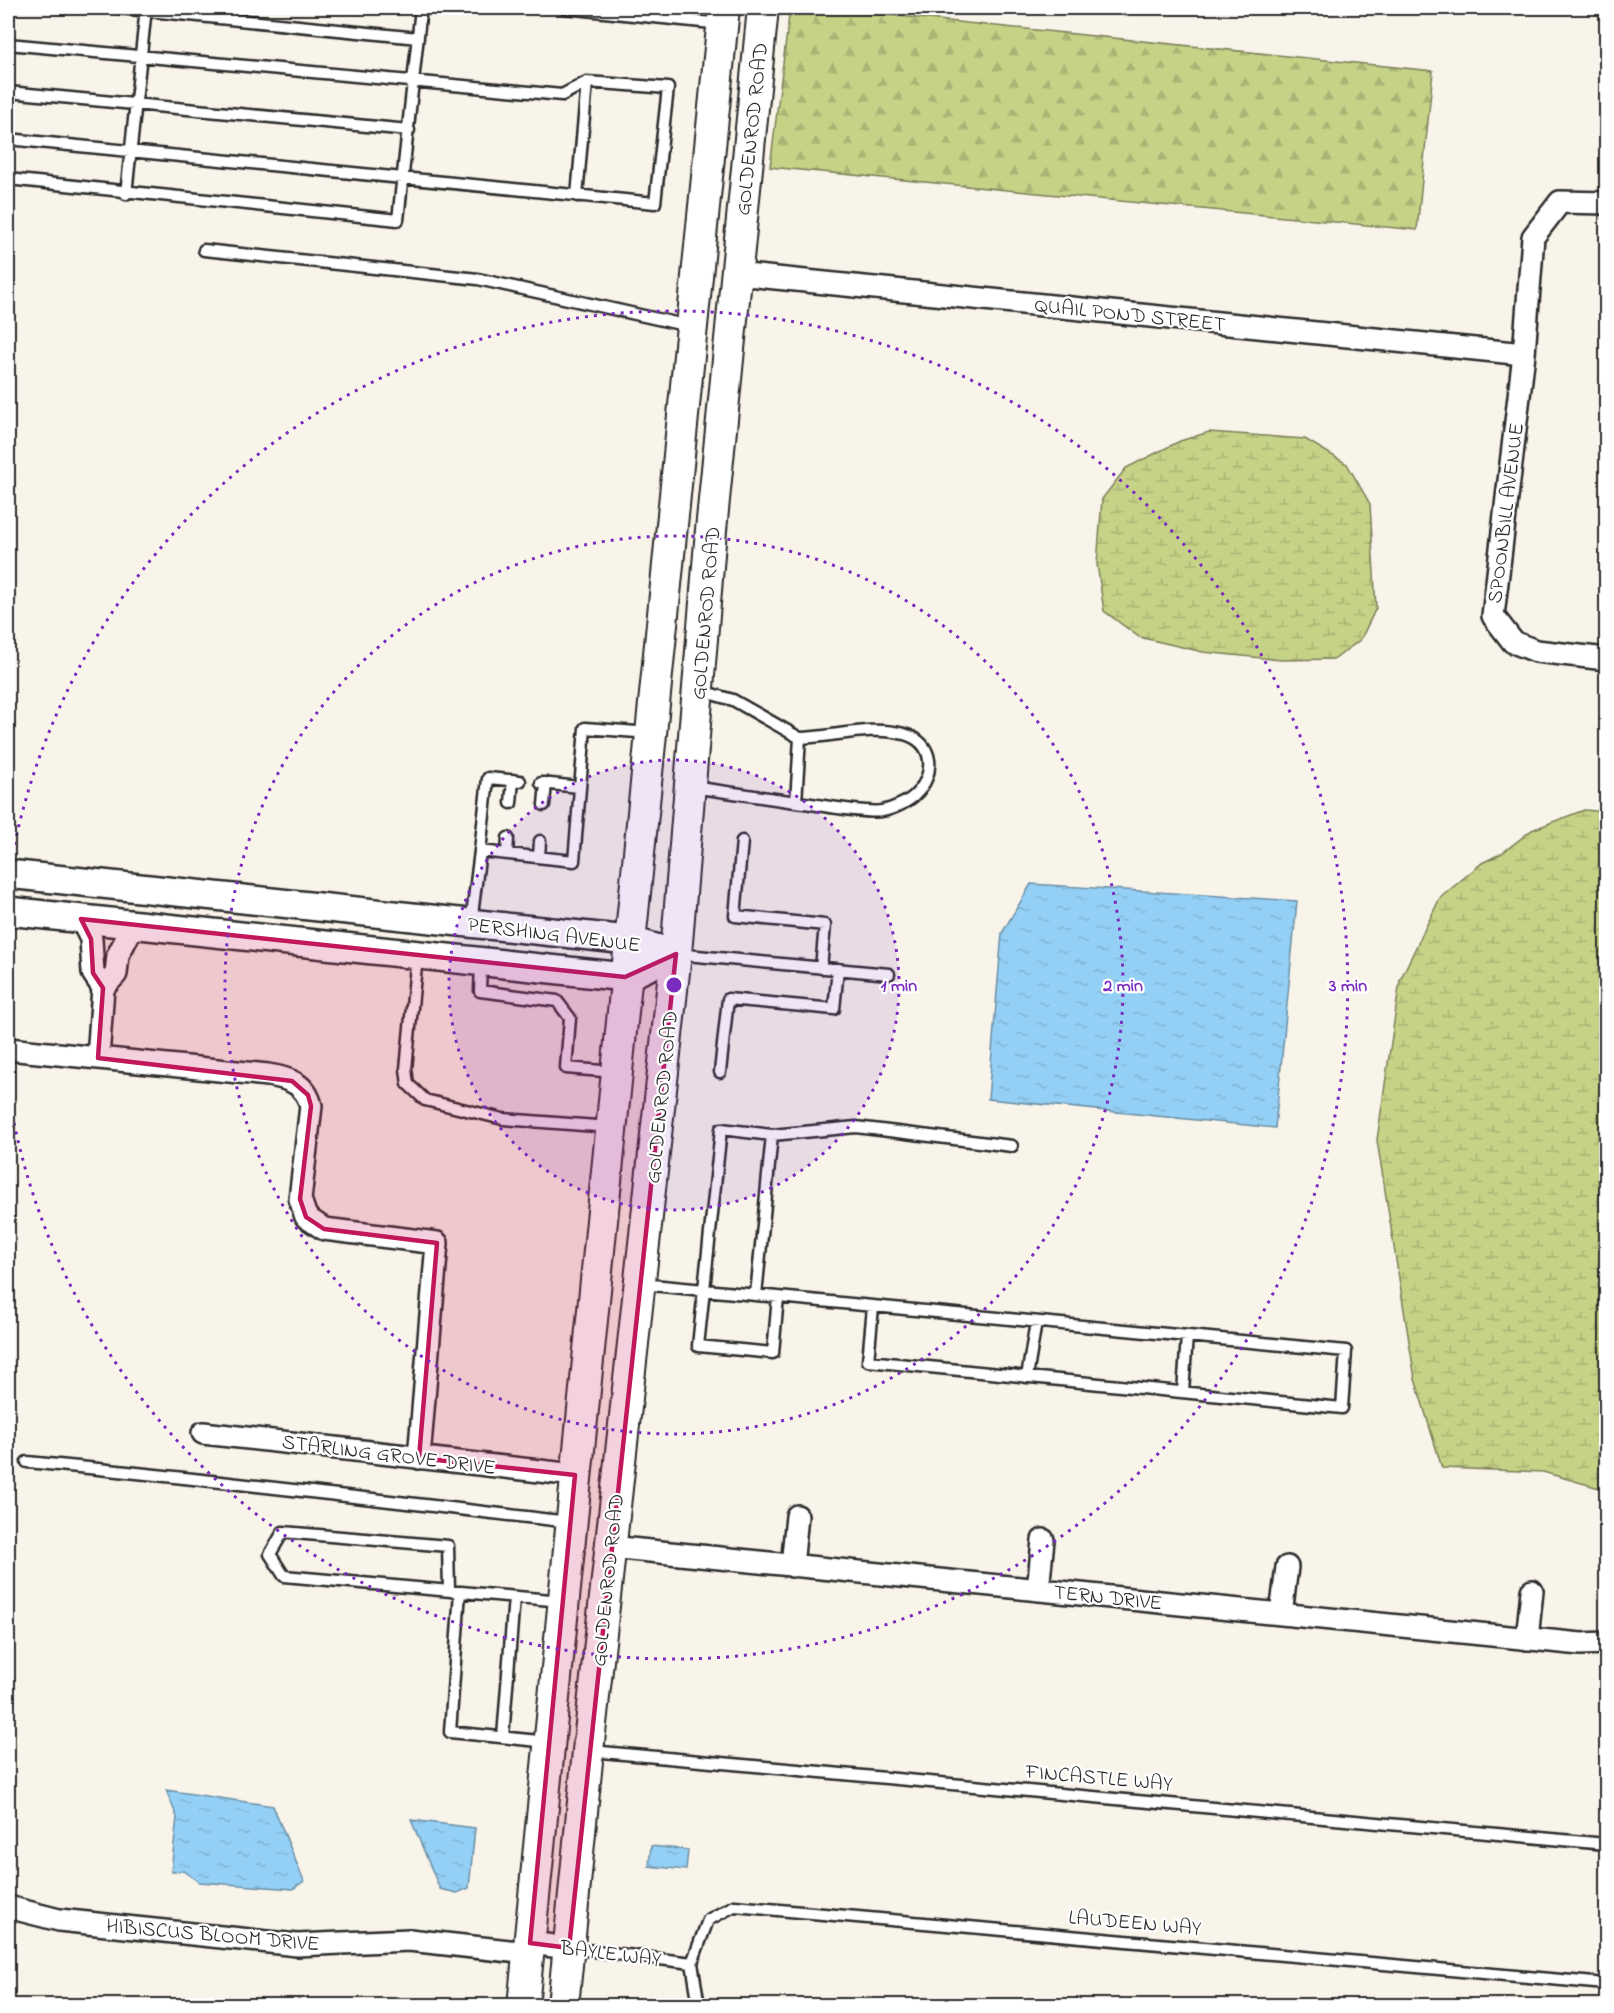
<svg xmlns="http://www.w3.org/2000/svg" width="1614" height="2013" viewBox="0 0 1614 2013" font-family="'Indie Flower',sans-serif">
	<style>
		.forest { fill: url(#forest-firs); stroke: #787e58; stroke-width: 1.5 }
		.wetland { fill: url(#wetland-marsh); stroke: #787e58; stroke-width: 1.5 }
		.water { fill: url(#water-ripples); stroke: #6a8ea4; stroke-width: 1.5 }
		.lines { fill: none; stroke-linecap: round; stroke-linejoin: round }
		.service-casing { stroke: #2b2b2b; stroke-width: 15 }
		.minor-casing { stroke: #2b2b2b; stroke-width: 26 }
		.tertiary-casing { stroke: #2b2b2b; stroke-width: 32 }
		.secondary-casing { stroke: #2b2b2b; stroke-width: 34 }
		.service { stroke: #fff; stroke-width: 10 }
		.minor { stroke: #fff; stroke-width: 21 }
		.tertiary { stroke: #fff; stroke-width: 27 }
		.secondary { stroke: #fff; stroke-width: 30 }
		.marked { fill: #c2185b; fill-opacity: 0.2; stroke: #c2185b; stroke-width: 4.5; stroke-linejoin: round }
		.ring { fill: none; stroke: #7b2cbf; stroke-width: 3; stroke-dasharray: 3 6 }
		.labels { text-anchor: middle; stroke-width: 4.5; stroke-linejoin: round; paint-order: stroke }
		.street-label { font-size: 21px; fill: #2b2b2b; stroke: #fff }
		.centre { fill: #7b2cbf; stroke: #fff; stroke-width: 3 }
		.ring-label { font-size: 18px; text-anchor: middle; font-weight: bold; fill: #7b2cbf; stroke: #fff; stroke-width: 4.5; stroke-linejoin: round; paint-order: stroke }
	</style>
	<defs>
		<pattern id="forest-firs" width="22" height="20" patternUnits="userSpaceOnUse" patternTransform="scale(1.5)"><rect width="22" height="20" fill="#c6d286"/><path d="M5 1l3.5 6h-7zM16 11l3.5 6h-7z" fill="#aab474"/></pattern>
		<pattern id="wetland-marsh" width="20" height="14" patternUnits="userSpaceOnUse" patternTransform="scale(1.5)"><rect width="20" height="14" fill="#c6d286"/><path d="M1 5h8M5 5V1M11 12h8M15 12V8" fill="none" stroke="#aab474"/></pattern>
		<pattern id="water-ripples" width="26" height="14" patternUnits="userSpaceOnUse" patternTransform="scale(1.5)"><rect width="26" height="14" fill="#94d0f5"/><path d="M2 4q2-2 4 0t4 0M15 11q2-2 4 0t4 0" fill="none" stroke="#80b3d2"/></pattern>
	</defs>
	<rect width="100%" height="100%" fill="#f9f4ea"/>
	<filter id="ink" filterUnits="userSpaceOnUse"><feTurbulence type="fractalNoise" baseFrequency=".0167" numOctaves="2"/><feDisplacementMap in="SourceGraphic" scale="12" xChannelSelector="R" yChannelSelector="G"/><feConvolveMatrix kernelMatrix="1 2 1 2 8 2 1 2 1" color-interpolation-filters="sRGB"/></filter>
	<g filter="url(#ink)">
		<path class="forest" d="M 790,8 L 822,8 L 1433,71 L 1417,230 L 770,167 Z"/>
		<path class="wetland" d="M 1209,432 L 1305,439 L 1347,464 L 1370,504 L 1376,608 L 1361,639 L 1335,659 L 1281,660 L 1203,652 L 1139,637 L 1104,611 L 1097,564 L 1102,499 L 1126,468 L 1180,441 Z
			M 1584,810 L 1606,812 L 1606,1490 L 1543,1472 L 1442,1468 L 1415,1379 L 1377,1140 L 1400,980 L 1440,898 L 1482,863 L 1502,853 L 1532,830 Z"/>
		<path class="water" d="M 1031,884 L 1297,901 L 1275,1128 L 988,1099 L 1002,933 Z
			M 166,1790 L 273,1806 L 304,1881 L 293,1889 L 199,1882 L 183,1871 L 171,1872 L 177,1817 Z
			M 411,1820 L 475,1828 L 469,1888 L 457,1893 L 440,1889 Z
			M 651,1846 L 688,1850 L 686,1870 L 649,1866 Z"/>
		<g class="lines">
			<defs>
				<path id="service" d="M 119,8 L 418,38
					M 565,8 L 722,24
					M 8,44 L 562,95 L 587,82 L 668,88 L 655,203 L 8,139
					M 8,92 L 409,130
					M 8,179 L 398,220 L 421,8
					M 126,194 L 146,8
					M 577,196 L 587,82
					M 204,250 L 478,279 L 689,326
					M 541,783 L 579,787
					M 692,787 L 796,802 L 800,738 L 733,700 L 698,690
					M 796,802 C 815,804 866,814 882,811 C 893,809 908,802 915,795 C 936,775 935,742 904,734 C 871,725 834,737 800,738
					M 511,803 L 513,780
					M 544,805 L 546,783
					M 742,841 L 735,916 L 825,925 L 821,968
					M 480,851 L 488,778 L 520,781
					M 507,854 L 508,838
					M 539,857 L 540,841
					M 471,923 L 480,851 L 574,861 L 585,728 L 650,733
					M 676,954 L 889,974
					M 417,955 L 406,1069 L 408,1084 L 425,1100 L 503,1119 L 610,1127
					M 481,963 L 480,991 L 557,1001 L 570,1018 L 566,1068 L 615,1072
					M 720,1072 L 728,999 L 834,1009 L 838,969
					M 772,1135 L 856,1127 L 1012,1146
					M 641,1284 L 1346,1351 L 1342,1408 L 868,1361 L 873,1307
					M 756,1295 L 772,1135 L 721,1129 L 698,1346 L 773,1353 L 778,1297
					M 1027,1377 L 1036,1322
					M 1183,1392 L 1187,1336
					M 27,1462 C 208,1479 389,1501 570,1522
					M 449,1591 L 448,1546 L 283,1532 L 270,1554 L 284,1576 L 562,1601
					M 460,1592 L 450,1732 L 549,1742
					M 503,1737 L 514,1597
					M 591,1751 L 1606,1844
					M 570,1948 L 692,1963
					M 699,2006 L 692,1963 L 708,1920 L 734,1906 L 1606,1984"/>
				<path id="minor" d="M 1606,203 L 1560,202 L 1533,237 L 1524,354 L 1493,616 L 1513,642 L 1536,651 L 1606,659
					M 737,274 L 1524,354
					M 81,919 L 91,939 L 93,973 L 103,988 L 116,974 L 118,955 L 134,924
					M 8,1049 L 268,1075 C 289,1078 306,1084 311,1106 L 300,1199 L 306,1217 L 324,1229 L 437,1243 L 419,1458
					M 98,1058 L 103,988
					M 203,1433 L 575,1475
					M 610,1547 L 1581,1644 L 1606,1643
					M 792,1566 L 797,1516
					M 1038,1590 L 1043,1540
					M 1281,1614 L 1287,1567
					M 1527,1639 L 1532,1591
					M 8,1907 L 59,1920 L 297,1945 L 409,1940 L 528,1953
					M 530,1943 L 569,1948"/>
				<path id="tertiary" d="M 8,874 L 628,940 L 676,954
					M 8,911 L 625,977 L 676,954"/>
				<path id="secondary" d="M 523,2006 L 724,8
					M 563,2006 L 588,1751 L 676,954 L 711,530 L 763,8"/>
			</defs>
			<use href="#service" class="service-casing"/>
			<use href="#minor" class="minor-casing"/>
			<use href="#tertiary" class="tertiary-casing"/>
			<use href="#secondary" class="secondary-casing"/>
			<use href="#service" class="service"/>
			<use href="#minor" class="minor"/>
			<use href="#tertiary" class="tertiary"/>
			<use href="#secondary" class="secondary"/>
		</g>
	</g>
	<path class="marked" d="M 81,919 L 625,977 L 676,954 L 569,1948 L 530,1943 L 575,1475 L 419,1458 L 437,1243 L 324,1229 L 306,1217 L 300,1199 L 311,1106 L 308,1095 L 292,1081 L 98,1058 L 103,988 L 93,973 L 91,939 Z"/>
	<circle cx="674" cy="985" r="225" fill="#7b2cbf" fill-opacity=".12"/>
	<g class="ring">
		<circle cx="674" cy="985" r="225"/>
		<circle cx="674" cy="985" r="449"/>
		<path d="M8 880A674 674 0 1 1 8 1090"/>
	</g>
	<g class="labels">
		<g class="street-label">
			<text transform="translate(751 129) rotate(-84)" y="7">GOLDENROD ROAD</text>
			<text transform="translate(1130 314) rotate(6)" y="7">QUAIL POND STREET</text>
			<text transform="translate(1505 513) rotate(-83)" y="7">SPOONBILL AVENUE</text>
			<text transform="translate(705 613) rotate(-85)" y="7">GOLDENROD ROAD</text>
			<text transform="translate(554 934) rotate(7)" y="7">PERSHING AVENUE</text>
			<text transform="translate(661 1097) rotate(-84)" y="7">GOLDENROD ROAD</text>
			<text transform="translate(389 1454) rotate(7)" y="7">STARLING GROVE DRIVE</text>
			<text transform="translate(607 1580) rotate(-84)" y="7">GOLDENROD ROAD</text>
			<text transform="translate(1108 1597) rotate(6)" y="7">TERN DRIVE</text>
			<text transform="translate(1099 1777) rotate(5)" y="7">FINCASTLE WAY</text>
			<text transform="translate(1135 1922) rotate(5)" y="7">LAUDEEN WAY</text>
			<text transform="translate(213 1934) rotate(5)" y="7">HIBISCUS BLOOM DRIVE</text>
			<text transform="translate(611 1953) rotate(7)" y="7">BAYLE WAY</text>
		</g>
	</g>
	<circle cx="674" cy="985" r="9" class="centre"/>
	<g class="ring-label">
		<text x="899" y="991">1 min</text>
		<text x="1123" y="991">2 min</text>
		<text x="1348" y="991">3 min</text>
	</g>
	<rect width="1614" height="2013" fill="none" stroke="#fff" stroke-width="30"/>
	<rect x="15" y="15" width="1584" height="1983" fill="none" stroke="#2b2b2b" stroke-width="2" filter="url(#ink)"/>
</svg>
